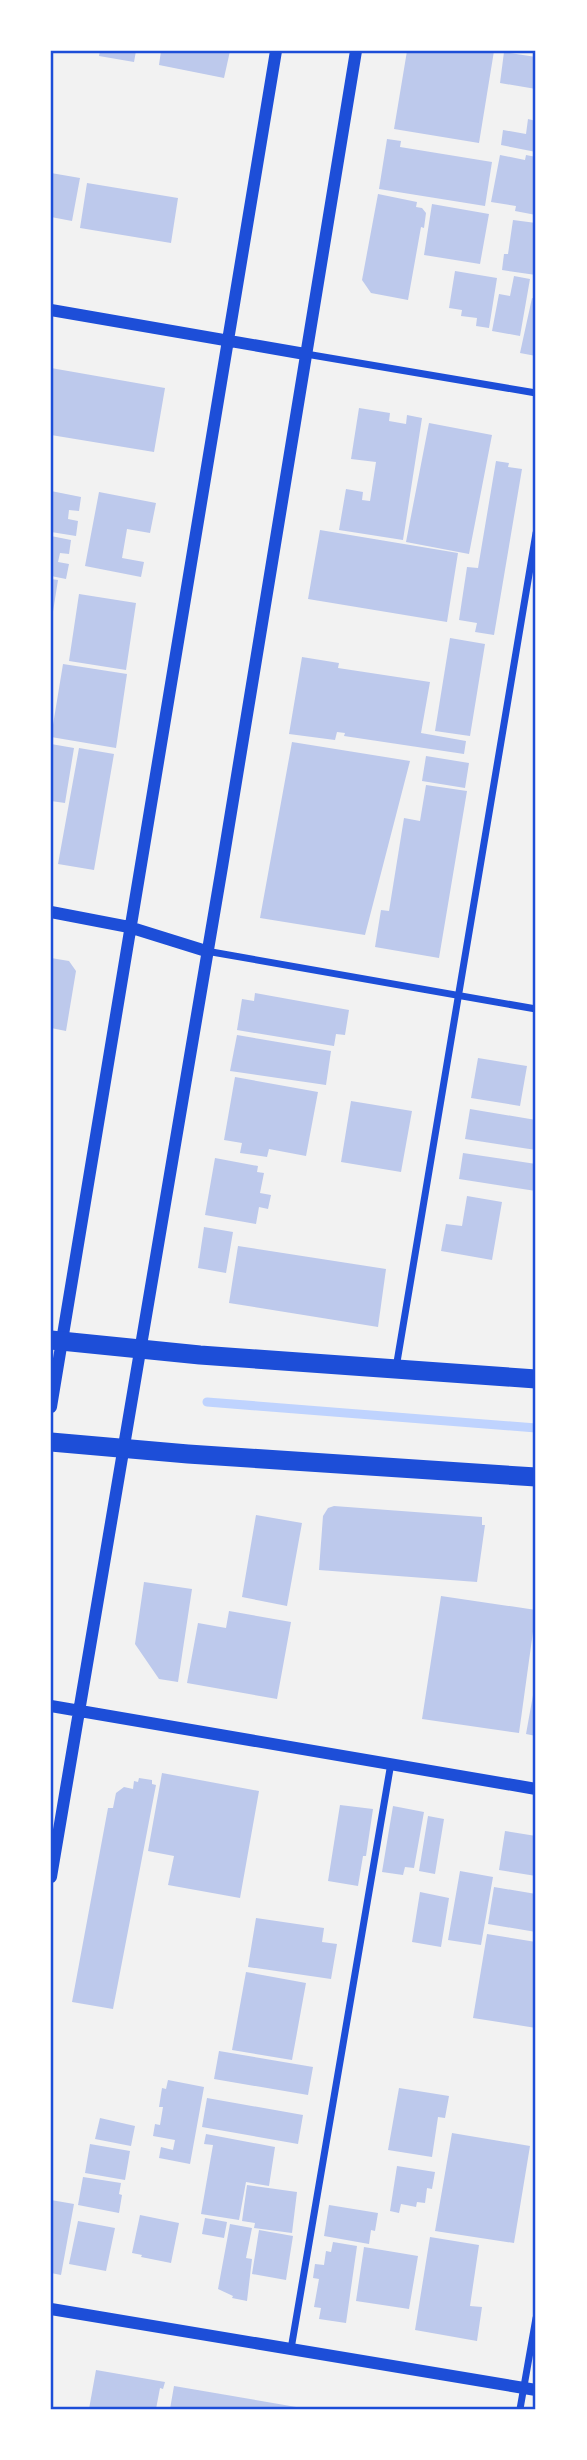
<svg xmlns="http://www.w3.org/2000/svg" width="587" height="2460" viewBox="0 0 587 2460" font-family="'Crimson Pro',serif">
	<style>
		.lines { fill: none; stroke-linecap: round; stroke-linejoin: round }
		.stream { stroke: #bfd3fe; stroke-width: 9 }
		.building { fill: #bdc9ec }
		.minor { stroke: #1d4ed8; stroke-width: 7 }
		.tertiary { stroke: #1d4ed8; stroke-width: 12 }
		.trunk { stroke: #1d4ed8; stroke-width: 19 }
		.neatline { fill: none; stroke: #1d4ed8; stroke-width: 2.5 }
	</style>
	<rect width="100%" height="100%" fill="#f2f2f2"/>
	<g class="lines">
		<path class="stream" d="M 207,1402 L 536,1428"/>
	</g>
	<path class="building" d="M 100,51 L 136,51 L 134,62 L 99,56 Z
		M 161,51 L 230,51 L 224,78 L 159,65 Z
		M 407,51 L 494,51 L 479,143 L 394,129 Z
		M 504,52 L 536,57 L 536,89 L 500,83 Z
		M 528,119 L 536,121 L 536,152 L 501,145 L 503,130 L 526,134 Z
		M 387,139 L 401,141 L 400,147 L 492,162 L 485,206 L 379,189 Z
		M 500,155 L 525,160 L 526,155 L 536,157 L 536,215 L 515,211 L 516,206 L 491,202 Z
		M 51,173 L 80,178 L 72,221 L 51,217 Z
		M 87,183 L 178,198 L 171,243 L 80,228 Z
		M 378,194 L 417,202 L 416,207 L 422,208 L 426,213 L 424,228 L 421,227 L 408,300 L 371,293 L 362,280 Z
		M 432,204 L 489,214 L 480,264 L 424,255 Z
		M 513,220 L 536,223 L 536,275 L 502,270 L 504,254 L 508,254 Z
		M 455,271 L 497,278 L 489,328 L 476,326 L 477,318 L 461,316 L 462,310 L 449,308 Z
		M 514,276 L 530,279 L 520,336 L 492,331 L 499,294 L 510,296 Z
		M 532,298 L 536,299 L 536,356 L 520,353 Z
		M 51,368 L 165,388 L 154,452 L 51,435 Z
		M 359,408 L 390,413 L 389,421 L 406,424 L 407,415 L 422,418 L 403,540 L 339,530 L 346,489 L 363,492 L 362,500 L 370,501 L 376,462 L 351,459 Z
		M 429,423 L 492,435 L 469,554 L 406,542 Z
		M 496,461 L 509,463 L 508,467 L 522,469 L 494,635 L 475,632 L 477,623 L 459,620 L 467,567 L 478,568 Z
		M 51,491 L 81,497 L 79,511 L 69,510 L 68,519 L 78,521 L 76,536 L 51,532 Z
		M 99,492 L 156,503 L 150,533 L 127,529 L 122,558 L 144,562 L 141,577 L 85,566 Z
		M 320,530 L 458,553 L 447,622 L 308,599 Z
		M 51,536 L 71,540 L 69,554 L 60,553 L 58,562 L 69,564 L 66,579 L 51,576 Z
		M 51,579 L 58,580 L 52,618 L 51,618 Z
		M 79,594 L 136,603 L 126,670 L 69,661 Z
		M 450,638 L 485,644 L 470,736 L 435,731 Z
		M 302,657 L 339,663 L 338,668 L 430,682 L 421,733 L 466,741 L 464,754 L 344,736 L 345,733 L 337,732 L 335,740 L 289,734 Z
		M 63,664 L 127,674 L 116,748 L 51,737 Z
		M 292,742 L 410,761 L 365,935 L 260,918 Z
		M 51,744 L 74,748 L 65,803 L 51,801 Z
		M 79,748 L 114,754 L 94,870 L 58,864 Z
		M 426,756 L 469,763 L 465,788 L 422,781 Z
		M 426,785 L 467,791 L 439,958 L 375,947 L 381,910 L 389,911 L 404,818 L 420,821 Z
		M 51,958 L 69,961 L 76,971 L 66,1031 L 51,1028 Z
		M 255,993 L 349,1010 L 345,1035 L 336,1034 L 334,1046 L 237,1030 L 242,999 L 254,1001 Z
		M 237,1035 L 331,1051 L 326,1085 L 230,1071 Z
		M 478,1058 L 527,1066 L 520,1106 L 471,1098 Z
		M 235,1077 L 318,1092 L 306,1156 L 269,1149 L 267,1157 L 240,1153 L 242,1143 L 224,1140 Z
		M 351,1101 L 412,1111 L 401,1172 L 341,1162 Z
		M 470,1109 L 536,1120 L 536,1150 L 465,1139 Z
		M 463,1153 L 536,1164 L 536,1191 L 459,1179 Z
		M 215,1158 L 258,1166 L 257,1172 L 264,1173 L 260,1193 L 271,1195 L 268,1209 L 259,1207 L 256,1224 L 205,1215 Z
		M 467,1196 L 502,1202 L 492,1260 L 441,1251 L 446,1224 L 462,1226 Z
		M 204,1227 L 233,1232 L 226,1273 L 198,1268 Z
		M 238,1246 L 386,1269 L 378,1327 L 229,1303 Z
		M 334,1506 L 482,1517 L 482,1525 L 485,1525 L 477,1582 L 319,1570 L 323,1516 L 328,1508 Z
		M 256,1515 L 302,1523 L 287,1606 L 242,1597 Z
		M 144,1582 L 192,1589 L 178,1682 L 159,1679 L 135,1644 Z
		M 441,1596 L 536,1610 L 519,1733 L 422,1719 Z
		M 229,1611 L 291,1622 L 277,1699 L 187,1683 L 198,1623 L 226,1628 Z
		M 535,1684 L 536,1684 L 536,1736 L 526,1734 Z
		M 162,1773 L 259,1791 L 240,1898 L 168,1885 L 174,1856 L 148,1851 Z
		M 139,1778 L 152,1780 L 152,1784 L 156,1785 L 113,2009 L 72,2002 L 108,1808 L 113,1808 L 116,1793 L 124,1787 L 133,1789 L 134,1781 L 138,1782 Z
		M 340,1805 L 373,1809 L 366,1856 L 363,1856 L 358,1886 L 328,1881 Z
		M 393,1806 L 424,1812 L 414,1868 L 405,1867 L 403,1875 L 382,1872 Z
		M 428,1816 L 444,1819 L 435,1874 L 419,1871 Z
		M 505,1831 L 536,1836 L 536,1876 L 499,1870 Z
		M 460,1871 L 493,1877 L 481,1945 L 448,1940 Z
		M 494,1887 L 536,1894 L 536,1932 L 488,1924 Z
		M 420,1892 L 449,1898 L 441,1947 L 412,1942 Z
		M 256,1918 L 324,1928 L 322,1942 L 337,1944 L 331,1979 L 248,1967 Z
		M 487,1934 L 536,1942 L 536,2028 L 473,2018 Z
		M 246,1972 L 306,1983 L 292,2060 L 232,2050 Z
		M 219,2051 L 313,2067 L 308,2095 L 214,2079 Z
		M 168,2080 L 204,2087 L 190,2164 L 159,2158 L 161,2147 L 173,2150 L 175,2140 L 153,2136 L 155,2124 L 160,2125 L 163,2107 L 159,2107 L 162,2088 L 166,2089 Z
		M 399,2088 L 449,2096 L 445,2118 L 438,2117 L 432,2157 L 388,2150 Z
		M 207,2098 L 303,2115 L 298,2144 L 202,2127 Z
		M 100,2118 L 135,2126 L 131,2146 L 95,2139 Z
		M 452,2133 L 530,2146 L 514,2243 L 435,2231 Z
		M 206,2134 L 275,2147 L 269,2186 L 246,2182 L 239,2220 L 201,2214 L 213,2145 L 204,2144 Z
		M 90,2144 L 130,2151 L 125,2180 L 85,2173 Z
		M 397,2166 L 435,2172 L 432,2189 L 427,2188 L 425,2203 L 417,2202 L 416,2207 L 401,2204 L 399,2213 L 390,2211 Z
		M 83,2177 L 121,2183 L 119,2194 L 122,2195 L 119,2213 L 78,2205 Z
		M 247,2185 L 297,2192 L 292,2233 L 254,2228 L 255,2223 L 242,2221 Z
		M 51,2200 L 74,2204 L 61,2275 L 51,2273 Z
		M 329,2205 L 378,2213 L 375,2231 L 371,2230 L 369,2244 L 324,2236 Z
		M 140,2215 L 179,2223 L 171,2263 L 141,2257 L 142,2255 L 132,2253 Z
		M 205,2218 L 227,2222 L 224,2238 L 202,2234 Z
		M 78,2221 L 115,2228 L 106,2271 L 69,2264 Z
		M 230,2224 L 252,2228 L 246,2258 L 252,2259 L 247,2301 L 232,2298 L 233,2296 L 218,2289 Z
		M 259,2230 L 293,2236 L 286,2280 L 252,2274 Z
		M 430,2237 L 479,2245 L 470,2306 L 482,2307 L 477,2341 L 415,2330 Z
		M 333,2242 L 357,2246 L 346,2323 L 319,2319 L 321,2308 L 314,2307 L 319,2279 L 313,2278 L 315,2264 L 324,2265 L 326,2251 L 331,2252 Z
		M 364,2247 L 418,2256 L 409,2309 L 356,2301 Z
		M 96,2370 L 165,2382 L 163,2389 L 160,2388 L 156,2409 L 89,2409 Z
		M 174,2386 L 302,2408 L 301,2409 L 170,2409 Z"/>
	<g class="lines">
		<path class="minor" d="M 306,354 L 536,393
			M 206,951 L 536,1009
			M 396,1368 L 536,533
			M 291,2349 L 391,1763
			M 520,2409 L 536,2318"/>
		<path class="tertiary" d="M 51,310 L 305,354
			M 51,912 L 129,927 L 206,951
			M 51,1407 L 276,51
			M 51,1706 L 536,1789
			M 51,1877 L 222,867 L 356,51
			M 51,2309 L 536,2390"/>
		<path class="trunk" d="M 51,1340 L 200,1355 L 536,1379
			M 51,1442 L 188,1454 L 536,1477"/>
	</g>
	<rect width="587" height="2460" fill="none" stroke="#ffffff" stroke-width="105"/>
	<rect x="52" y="52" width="482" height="2356" class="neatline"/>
</svg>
